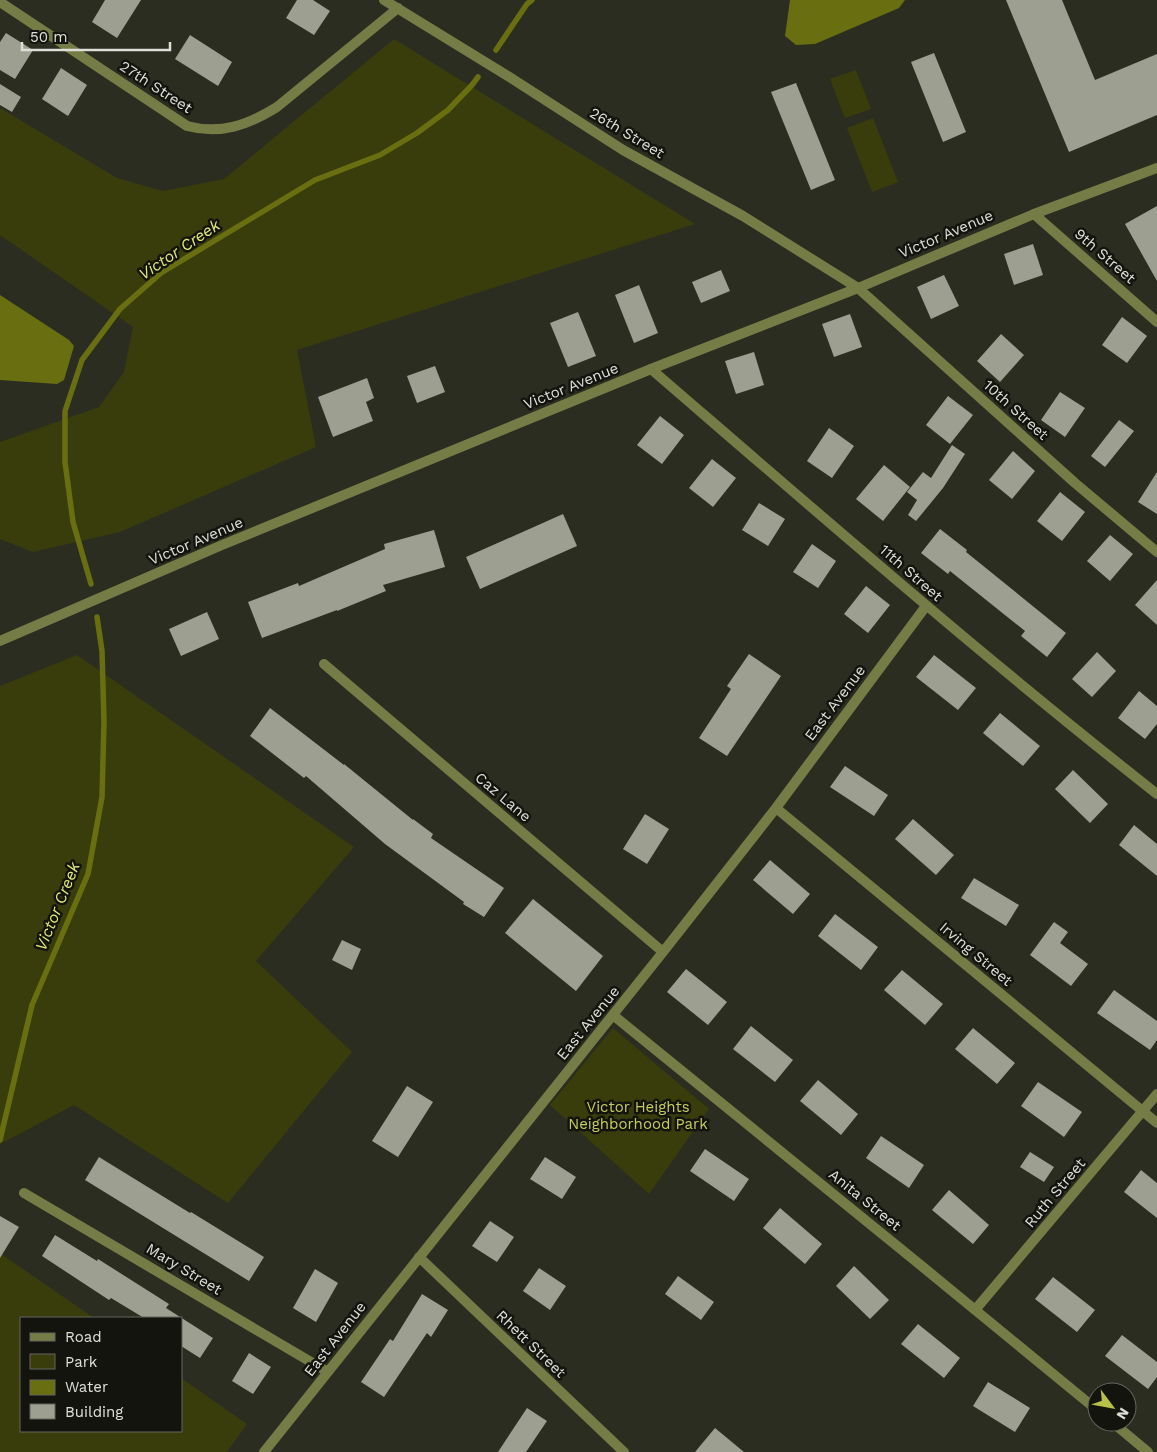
<svg xmlns="http://www.w3.org/2000/svg" width="1157" height="1452" viewBox="0 0 1157 1452" font-family="'Work Sans',sans-serif">
	<style>
		.green { fill: #393d0b }
		.water { fill: #696f11 }
		.lines { fill: none; stroke-linecap: round; stroke-linejoin: round }
		.stream { stroke: #696f11; stroke-width: 5.5 }
		.building { fill: #9d9f90 }
		.minor { stroke: #767c46; stroke-width: 10 }
		.tertiary { stroke: #767c46; stroke-width: 10 }
		.labels { text-anchor: middle; stroke-width: 5; stroke-linejoin: round; paint-order: stroke }
		.street-label { font-size: 15px; fill: #dee0d8; stroke: #14140f }
		.park-label { font-size: 15px; fill: #c3ce5a; stroke: #14140f }
		.water-label { font-size: 16px; font-style: italic; fill: #e0eb78; stroke: #14140f }
	</style>
	<rect width="100%" height="100%" fill="#2b2d21"/>
	<path class="green" d="M 394,39 L 695,224 L 297,350 L 316,447 L 120,532 L 33,552 L 0,539 L 0,442 L 99,407 L 124,372 L 133,327 L 0,235 L 0,108 L 117,178 L 163,191 L 224,179 Z
		M 856,70 L 871,109 L 845,118 L 830,79 Z
		M 873,118 L 898,182 L 872,192 L 847,128 Z
		M 77,655 L 354,847 L 256,961 L 352,1052 L 228,1203 L 74,1105 L 0,1144 L 0,686 Z
		M 613,1028 L 709,1109 L 649,1194 L 550,1105 Z
		M 0,1253 L 94,1318 L 21,1318 L 21,1431 L 181,1431 L 181,1378 L 247,1424 L 227,1452 L 0,1452 Z"/>
	<path class="water" d="M 790,0 L 905,0 L 899,8 L 815,44 L 796,45 L 785,36 Z
		M 0,295 L 69,340 L 74,346 L 64,380 L 57,384 L 0,380 Z"/>
	<g class="lines">
		<path class="stream" d="M 496,50 L 527,4 L 532,0
			M 91,584 L 73,522 L 65,462 L 65,411 L 82,360 L 120,309 L 161,273 L 315,180 L 380,155 L 417,133 L 448,110 L 472,85 L 478,77
			M 0,1140 L 32,1005 L 88,874 L 102,797 L 104,722 L 102,651 L 97,617"/>
	</g>
	<path class="building" d="M 105,0 L 141,0 L 117,38 L 92,22 Z
		M 297,0 L 313,0 L 330,11 L 314,35 L 286,18 Z
		M 1006,0 L 1062,0 L 1095,80 L 1157,54 L 1157,115 L 1069,152 Z
		M 6,33 L 33,50 L 15,79 L 0,70 L 0,42 Z
		M 190,35 L 232,62 L 218,86 L 175,59 Z
		M 934,53 L 966,132 L 943,142 L 911,62 Z
		M 61,68 L 87,85 L 68,116 L 42,99 Z
		M 796,83 L 835,180 L 811,190 L 771,92 Z
		M 0,84 L 21,97 L 12,112 L 0,105 Z
		M 1157,206 L 1157,281 L 1125,224 Z
		M 1033,244 L 1043,275 L 1014,285 L 1004,254 Z
		M 721,270 L 730,291 L 701,303 L 692,282 Z
		M 944,275 L 959,306 L 931,319 L 917,287 Z
		M 639,285 L 658,333 L 634,343 L 615,295 Z
		M 578,312 L 596,356 L 568,367 L 550,323 Z
		M 850,314 L 862,347 L 834,357 L 822,324 Z
		M 1122,317 L 1147,336 L 1127,363 L 1102,345 Z
		M 1001,334 L 1024,355 L 1000,382 L 977,361 Z
		M 754,352 L 764,385 L 736,394 L 725,361 Z
		M 435,366 L 445,392 L 417,403 L 407,376 Z
		M 367,378 L 374,398 L 366,402 L 373,421 L 333,437 L 318,397 Z
		M 1060,392 L 1085,408 L 1065,437 L 1041,420 Z
		M 948,396 L 973,415 L 950,444 L 926,425 Z
		M 660,416 L 684,435 L 662,464 L 637,445 Z
		M 1119,420 L 1134,431 L 1105,467 L 1091,456 Z
		M 829,428 L 854,446 L 832,478 L 807,461 Z
		M 952,445 L 965,454 L 943,488 L 916,521 L 908,515 L 917,500 L 907,492 L 923,472 L 931,478 Z
		M 1013,451 L 1035,471 L 1012,499 L 989,480 Z
		M 712,459 L 736,478 L 713,507 L 689,488 Z
		M 884,465 L 910,487 L 883,521 L 856,499 Z
		M 1157,472 L 1157,514 L 1138,502 Z
		M 1060,492 L 1085,512 L 1062,541 L 1037,521 Z
		M 759,503 L 785,519 L 768,546 L 742,530 Z
		M 563,514 L 577,546 L 480,589 L 466,557 Z
		M 940,529 L 967,550 L 966,552 L 1066,633 L 1047,657 L 1021,636 L 1025,631 L 950,571 L 948,574 L 921,553 Z
		M 434,530 L 445,567 L 383,585 L 386,591 L 337,611 L 337,610 L 262,638 L 248,602 L 298,583 L 299,586 L 385,549 L 384,544 Z
		M 1110,535 L 1133,554 L 1110,581 L 1087,561 Z
		M 812,544 L 836,561 L 818,588 L 793,572 Z
		M 1157,580 L 1157,625 L 1135,605 Z
		M 866,586 L 890,605 L 868,633 L 844,614 Z
		M 207,612 L 219,639 L 181,656 L 169,629 Z
		M 1097,652 L 1116,671 L 1092,697 L 1072,679 Z
		M 749,654 L 781,676 L 727,756 L 699,738 L 731,689 L 727,686 Z
		M 934,655 L 976,688 L 958,710 L 916,677 Z
		M 1139,691 L 1157,706 L 1157,724 L 1145,739 L 1118,718 Z
		M 270,708 L 344,765 L 344,764 L 413,820 L 413,819 L 433,834 L 431,838 L 504,888 L 484,917 L 463,904 L 464,902 L 385,844 L 306,776 L 304,778 L 250,736 Z
		M 1000,713 L 1040,746 L 1023,766 L 983,733 Z
		M 845,766 L 888,795 L 874,816 L 830,787 Z
		M 1073,770 L 1108,804 L 1090,823 L 1055,789 Z
		M 645,814 L 669,829 L 647,864 L 623,849 Z
		M 913,819 L 954,855 L 936,875 L 895,839 Z
		M 1134,825 L 1157,844 L 1157,876 L 1119,845 Z
		M 770,860 L 810,894 L 793,914 L 753,880 Z
		M 974,878 L 1019,905 L 1006,926 L 961,898 Z
		M 533,899 L 603,956 L 576,991 L 505,933 Z
		M 835,914 L 878,947 L 861,970 L 818,936 Z
		M 1054,922 L 1068,932 L 1060,943 L 1088,964 L 1071,986 L 1030,955 Z
		M 342,940 L 361,949 L 352,970 L 332,960 Z
		M 686,969 L 727,1002 L 708,1025 L 667,992 Z
		M 902,970 L 943,1004 L 925,1025 L 884,990 Z
		M 1114,990 L 1157,1021 L 1157,1040 L 1150,1050 L 1097,1013 Z
		M 751,1026 L 793,1060 L 775,1082 L 733,1049 Z
		M 973,1028 L 1015,1063 L 997,1084 L 955,1049 Z
		M 818,1080 L 858,1114 L 841,1135 L 800,1101 Z
		M 1038,1082 L 1082,1112 L 1064,1137 L 1021,1106 Z
		M 407,1086 L 433,1102 L 398,1157 L 372,1141 Z
		M 881,1136 L 924,1165 L 909,1188 L 866,1158 Z
		M 705,1149 L 749,1179 L 734,1201 L 690,1171 Z
		M 1030,1152 L 1054,1167 L 1044,1182 L 1020,1167 Z
		M 99,1157 L 190,1213 L 191,1212 L 264,1257 L 249,1281 L 85,1180 Z
		M 545,1157 L 576,1177 L 562,1199 L 530,1179 Z
		M 1141,1170 L 1157,1183 L 1157,1218 L 1124,1192 Z
		M 949,1190 L 989,1225 L 973,1244 L 932,1210 Z
		M 780,1208 L 822,1244 L 805,1264 L 763,1228 Z
		M 0,1216 L 19,1227 L 0,1258 Z
		M 490,1221 L 514,1237 L 497,1262 L 472,1246 Z
		M 55,1235 L 97,1261 L 98,1259 L 169,1304 L 166,1308 L 213,1338 L 200,1358 L 181,1346 L 181,1318 L 144,1318 L 111,1298 L 109,1300 L 42,1256 Z
		M 854,1266 L 889,1300 L 870,1319 L 836,1286 Z
		M 539,1268 L 566,1286 L 550,1310 L 523,1291 Z
		M 315,1269 L 338,1283 L 316,1322 L 293,1308 Z
		M 678,1276 L 714,1302 L 701,1320 L 665,1294 Z
		M 1053,1277 L 1095,1310 L 1077,1332 L 1035,1299 Z
		M 422,1294 L 448,1310 L 431,1337 L 427,1333 L 384,1397 L 361,1382 L 390,1339 L 393,1341 Z
		M 918,1324 L 960,1358 L 944,1378 L 901,1344 Z
		M 1122,1335 L 1157,1362 L 1157,1377 L 1148,1389 L 1105,1356 Z
		M 249,1353 L 271,1367 L 253,1394 L 232,1381 Z
		M 988,1382 L 1030,1408 L 1015,1432 L 973,1406 Z
		M 527,1408 L 547,1421 L 526,1452 L 498,1452 Z
		M 715,1428 L 744,1452 L 695,1452 Z"/>
	<g class="lines">
		<path class="minor" d="M 384,0 L 511,78 L 623,150 L 743,216 L 858,288 L 1075,483 L 1157,552
			M 0,2 L 187,126 C 221,135 248,125 277,107 L 398,8
			M 1034,214 L 1157,322
			M 651,369 C 818,513 984,658 1157,794
			M 324,664 L 663,952
			M 776,808 L 1157,1123
			M 613,1015 L 929,1272 L 1097,1410
			M 24,1193 L 328,1372
			M 419,1257 L 624,1452
			M 975,1310 L 1157,1094
			M 1112,1422 L 1148,1452
			M 264,1452 L 663,952 L 776,808 L 926,606"/>
		<path class="tertiary" d="M 0,641 L 222,545 L 651,369 L 858,288 L 1034,214 L 1157,168"/>
	</g>
	<g class="labels">
		<g class="street-label">
			<text transform="translate(156 87) rotate(33)" y="5">27th Street</text>
			<text transform="translate(627 133) rotate(31)" y="5">26th Street</text>
			<text transform="translate(946 234) rotate(-23)" y="5">Victor Avenue</text>
			<text transform="translate(1105 256) rotate(41)" y="5">9th Street</text>
			<text transform="translate(571 386) rotate(-22)" y="5">Victor Avenue</text>
			<text transform="translate(1016 410) rotate(42)" y="5">10th Street</text>
			<text transform="translate(196 541) rotate(-23)" y="5">Victor Avenue</text>
			<text transform="translate(911 573) rotate(41)" y="5">11th Street</text>
			<text transform="translate(835 703) rotate(-53)" y="5">East Avenue</text>
			<text transform="translate(503 797) rotate(40)" y="5">Caz Lane</text>
			<text transform="translate(976 954) rotate(40)" y="5">Irving Street</text>
			<text transform="translate(588 1023) rotate(-51)" y="5">East Avenue</text>
			<text transform="translate(1055 1193) rotate(-50)" y="5">Ruth Street</text>
			<text transform="translate(865 1200) rotate(39)" y="5">Anita Street</text>
			<text transform="translate(184 1269) rotate(31)" y="5">Mary Street</text>
			<text transform="translate(335 1339) rotate(-52)" y="5">East Avenue</text>
			<text transform="translate(531 1344) rotate(44)" y="5">Rhett Street</text>
		</g>
		<g class="park-label">
			<text x="638" y="1112">Victor Heights<tspan x="638" dy="17">Neighborhood Park</tspan></text>
		</g>
		<g class="water-label">
			<text transform="translate(179 249) rotate(-34)" y="6">Victor Creek</text>
			<text transform="translate(57 906) rotate(-68)" y="6">Victor Creek</text>
		</g>
	</g>
	<rect x="20" y="1317" width="162" height="115" fill="#14140f" stroke="#65665f"/>
	<rect x="30" y="1333" width="25" height="8" fill="#767c46" stroke="#65665f"/>
	<text x="65" y="1342" font-size="15" fill="#dee0d8">Road</text>
	<rect x="30" y="1354" width="25" height="15" fill="#393d0b" stroke="#65665f"/>
	<text x="65" y="1367" font-size="15" fill="#dee0d8">Park</text>
	<rect x="30" y="1380" width="25" height="15" fill="#696f11" stroke="#65665f"/>
	<text x="65" y="1392" font-size="15" fill="#dee0d8">Water</text>
	<rect x="30" y="1404" width="25" height="15" fill="#9d9f90" stroke="#65665f"/>
	<text x="65" y="1417" font-size="15" fill="#dee0d8">Building</text>
	<g transform="translate(1112 1407) rotate(122)"><circle r="24" fill="#14140f" stroke="#65665f"/>
	<path d="M0-4L9 19L0 12L-9 19Z" fill="#b7c148"/>
	<text y="-8" font-size="14" font-weight="bold" text-anchor="middle" fill="#dee0d8">N</text>
	</g>
	<path d="M22 42v8h148v-8" fill="none" stroke="#dee0d8" stroke-width="2.5"/>
	<text x="30" y="42" font-size="15" fill="#dee0d8" stroke="#14140f" stroke-width="4" paint-order="stroke">50 m</text>
</svg>
